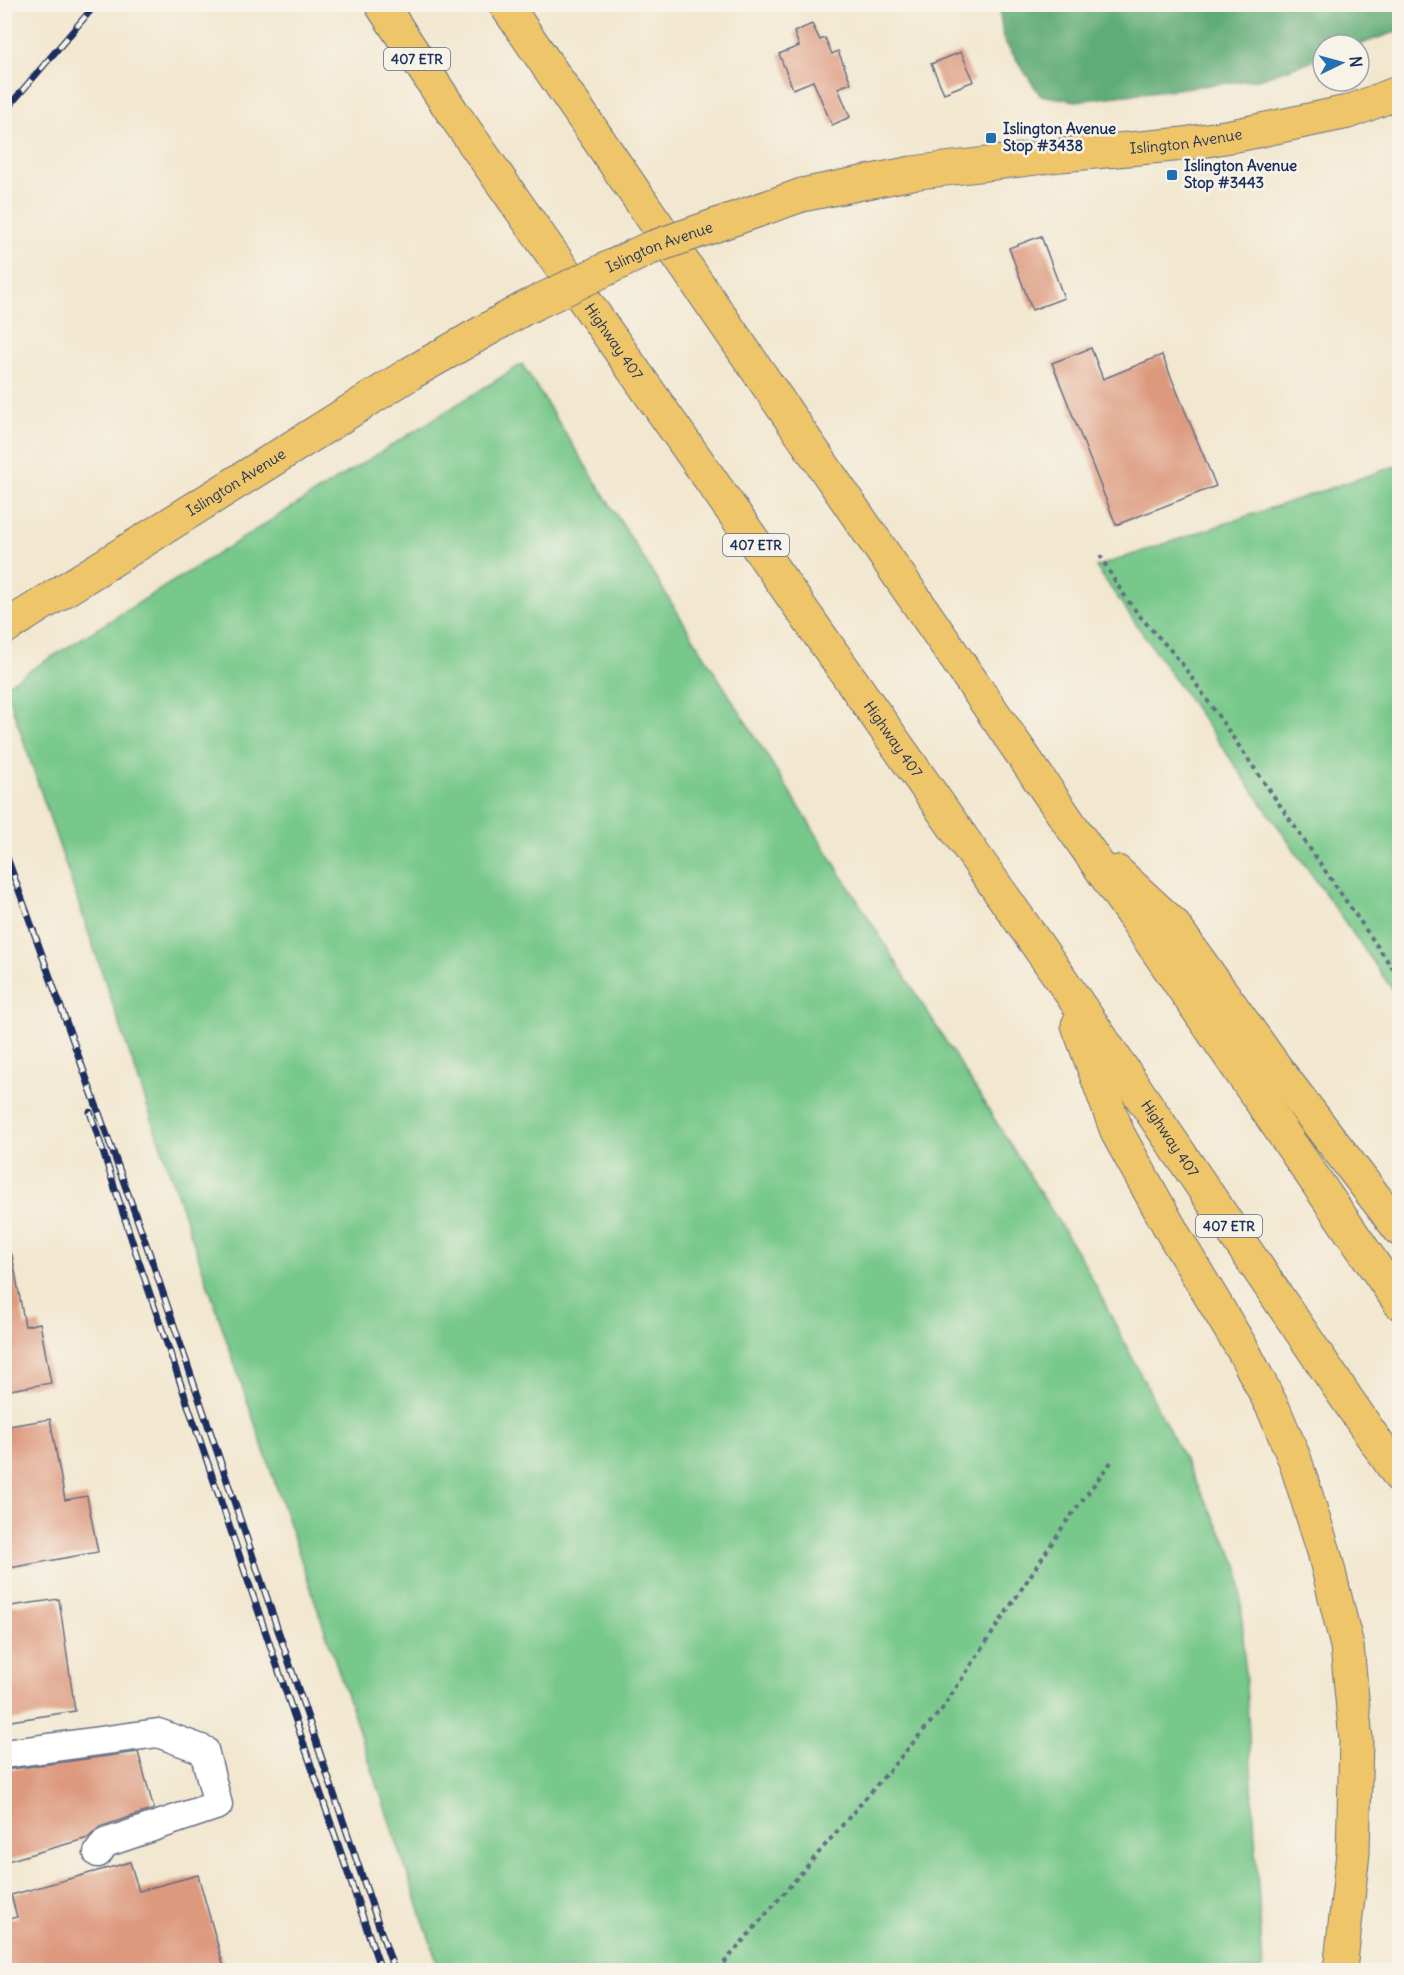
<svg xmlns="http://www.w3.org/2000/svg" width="1404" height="1975" font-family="Delius,sans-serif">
	<rect width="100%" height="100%" fill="#f7f3e8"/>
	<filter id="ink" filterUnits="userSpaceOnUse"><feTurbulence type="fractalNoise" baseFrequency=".0167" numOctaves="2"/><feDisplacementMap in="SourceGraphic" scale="12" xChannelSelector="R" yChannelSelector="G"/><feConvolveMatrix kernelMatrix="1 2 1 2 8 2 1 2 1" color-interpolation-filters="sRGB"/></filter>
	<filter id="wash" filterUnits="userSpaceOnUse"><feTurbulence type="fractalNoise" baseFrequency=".008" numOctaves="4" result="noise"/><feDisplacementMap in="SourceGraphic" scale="24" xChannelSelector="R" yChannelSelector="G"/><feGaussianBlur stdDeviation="1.35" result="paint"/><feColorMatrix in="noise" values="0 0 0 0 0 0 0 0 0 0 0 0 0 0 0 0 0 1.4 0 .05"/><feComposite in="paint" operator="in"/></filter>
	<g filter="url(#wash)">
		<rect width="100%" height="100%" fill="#f2e7cf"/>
		<!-- green -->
		<path fill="#77c88a" stroke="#497c74" stroke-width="1.5" d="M522 364 1083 1261 1239 1567 1263 1970H440L5 686Z
			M1399 465H1400L1399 999 1096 567Z"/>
		<!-- forest -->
		<path fill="#61ac76" stroke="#3e6e6a" stroke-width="1.5" d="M999 5H1399V31L1358 45H1323V57L1259 79 1076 101 1040 95 1003 39Z"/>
		<g id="blocks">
			<!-- building -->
			<path fill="#dd997e" d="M812 24 820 40 825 38 832 54 838 51 851 83 838 88 850 117 832 125 813 81 793 89 779 54 799 46 794 32Z
				M961 52 974 81 944 93 931 64Z
				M1041 236 1064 298 1032 310 1009 248Z
				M1091 348 1103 379 1162 355 1216 486 1116 525 1052 363Z
				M12 1255 25 1326 40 1323 51 1383 4 1391V1256Z
				M50 1419 65 1500 87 1496 98 1552 4 1569V1427Z
				M59 1599 75 1711 4 1722V1607Z
				M138 1752 154 1809 100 1827 88 1838 4 1862V1770Z
				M130 1862 139 1891 198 1875 225 1971H4V1920L17 1917 11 1895Z"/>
		</g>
	</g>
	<g filter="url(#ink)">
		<use href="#blocks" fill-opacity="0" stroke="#666f86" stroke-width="1.5"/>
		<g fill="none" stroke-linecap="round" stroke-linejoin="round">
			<!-- minor casing -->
			<g stroke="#666f86" stroke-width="31">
				<path id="minor" d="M4 1754 158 1733 204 1750 218 1805 105 1843 98 1853"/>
			</g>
			<!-- major casing -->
			<g stroke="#666f86" stroke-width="35">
				<g id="major">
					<path id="s1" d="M802 195 912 173 1061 155 1184 144 1242 134 1348 112 1400 92"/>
					<path id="s2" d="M4 628 411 373"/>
				</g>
			</g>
			<!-- highway casing -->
			<g stroke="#666f86" stroke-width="35">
				<g id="highway">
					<path id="s3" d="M381 4 453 113 1059 976 1400 1477"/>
					<path d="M505 4 1400 1303"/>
					<path d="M1117 872 1172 923 1278 1071 1400 1230"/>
					<path d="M1078 1025 1118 1134 1174 1235 1244 1352 1274 1410 1295 1460 1324 1552 1347 1646 1356 1740 1353 1853 1340 1970"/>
				</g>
			</g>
			<!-- path -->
			<path stroke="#666f86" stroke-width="4" stroke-dasharray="4.5 4.5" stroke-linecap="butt" d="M1100 555C1111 576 1124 596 1139 615 1154 633 1171 649 1185 668L1400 979
				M718 1970 942 1709 1064 1525 1111 1462"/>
			<!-- minor -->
			<use href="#minor" stroke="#fff" stroke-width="28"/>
			<!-- major -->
			<use href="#major" stroke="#eec569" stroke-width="33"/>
			<!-- highway -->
			<use href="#highway" stroke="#eec569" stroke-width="33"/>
			<!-- rail casing -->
			<g stroke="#1b2f5e" stroke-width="7">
				<path id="rail" d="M4 112 96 4
					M4 849 150 1255 394 1970
					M90 1112 138 1259 381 1970"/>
			</g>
			<!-- rail -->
			<use href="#rail" stroke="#f7f3e8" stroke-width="4.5" stroke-dasharray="14" stroke-linecap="butt"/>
			<!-- major-bridge casing -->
			<g stroke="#666f86" stroke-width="35" stroke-linecap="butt">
				<g id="major-bridge">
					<path id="s4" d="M411 373 525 308 648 249 802 195"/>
				</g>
			</g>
			<!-- major-bridge -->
			<use href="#major-bridge" stroke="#eec569" stroke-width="33"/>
		</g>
	</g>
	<!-- markers -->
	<g fill="#1f6fb2" stroke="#f7f3e8" stroke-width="2">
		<rect x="985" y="132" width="12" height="12" rx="3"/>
		<rect x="1166" y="169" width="12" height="12" rx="3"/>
	</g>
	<g text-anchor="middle" stroke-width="5" stroke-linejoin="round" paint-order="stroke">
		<!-- shield labels -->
		<g fill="#f7f3e8" stroke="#5d6a87" stroke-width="1.5">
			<rect x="384" y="48" width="66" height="22" rx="4.5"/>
			<rect x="723" y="534" width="66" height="22" rx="4.5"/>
			<rect x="1196" y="1215" width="66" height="22" rx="4.5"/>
		</g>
		<g font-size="14" font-weight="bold" fill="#1b2f5e">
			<text x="417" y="64">407 ETR</text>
			<text x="756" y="550">407 ETR</text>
			<text x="1229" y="1231">407 ETR</text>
		</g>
		<!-- poi labels -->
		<g font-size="15" font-weight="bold" fill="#1b2f5e" stroke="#f7f3e8" text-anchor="start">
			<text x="1003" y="134">Islington Avenue<tspan x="1003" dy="17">Stop #3438</tspan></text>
			<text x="1184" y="171">Islington Avenue<tspan x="1184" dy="17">Stop #3443</tspan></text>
		</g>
		<!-- street labels -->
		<g font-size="15" fill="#1b2f5e" stroke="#f7f3e8">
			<text dy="5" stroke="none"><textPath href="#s1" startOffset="388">Islington Avenue</textPath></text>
			<text dy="5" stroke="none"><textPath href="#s4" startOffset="279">Islington Avenue</textPath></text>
			<text dy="5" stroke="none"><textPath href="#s3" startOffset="410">Highway 407</textPath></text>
			<text dy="5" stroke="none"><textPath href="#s2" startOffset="274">Islington Avenue</textPath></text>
			<text dy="5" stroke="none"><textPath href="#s3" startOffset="896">Highway 407</textPath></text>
			<text dy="5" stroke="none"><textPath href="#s3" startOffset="1382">Highway 407</textPath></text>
		</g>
	</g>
	<!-- margin -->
	<rect width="1404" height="1975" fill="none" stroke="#f7f3e8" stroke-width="24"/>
	<!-- north arrow -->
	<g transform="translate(1341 63) rotate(85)"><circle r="28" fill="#f7f3e8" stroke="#9fa5b1" stroke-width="1.5"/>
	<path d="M0-4.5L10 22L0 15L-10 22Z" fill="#1f6fb2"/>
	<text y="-9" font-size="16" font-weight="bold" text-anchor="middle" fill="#1b2f5e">N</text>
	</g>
</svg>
